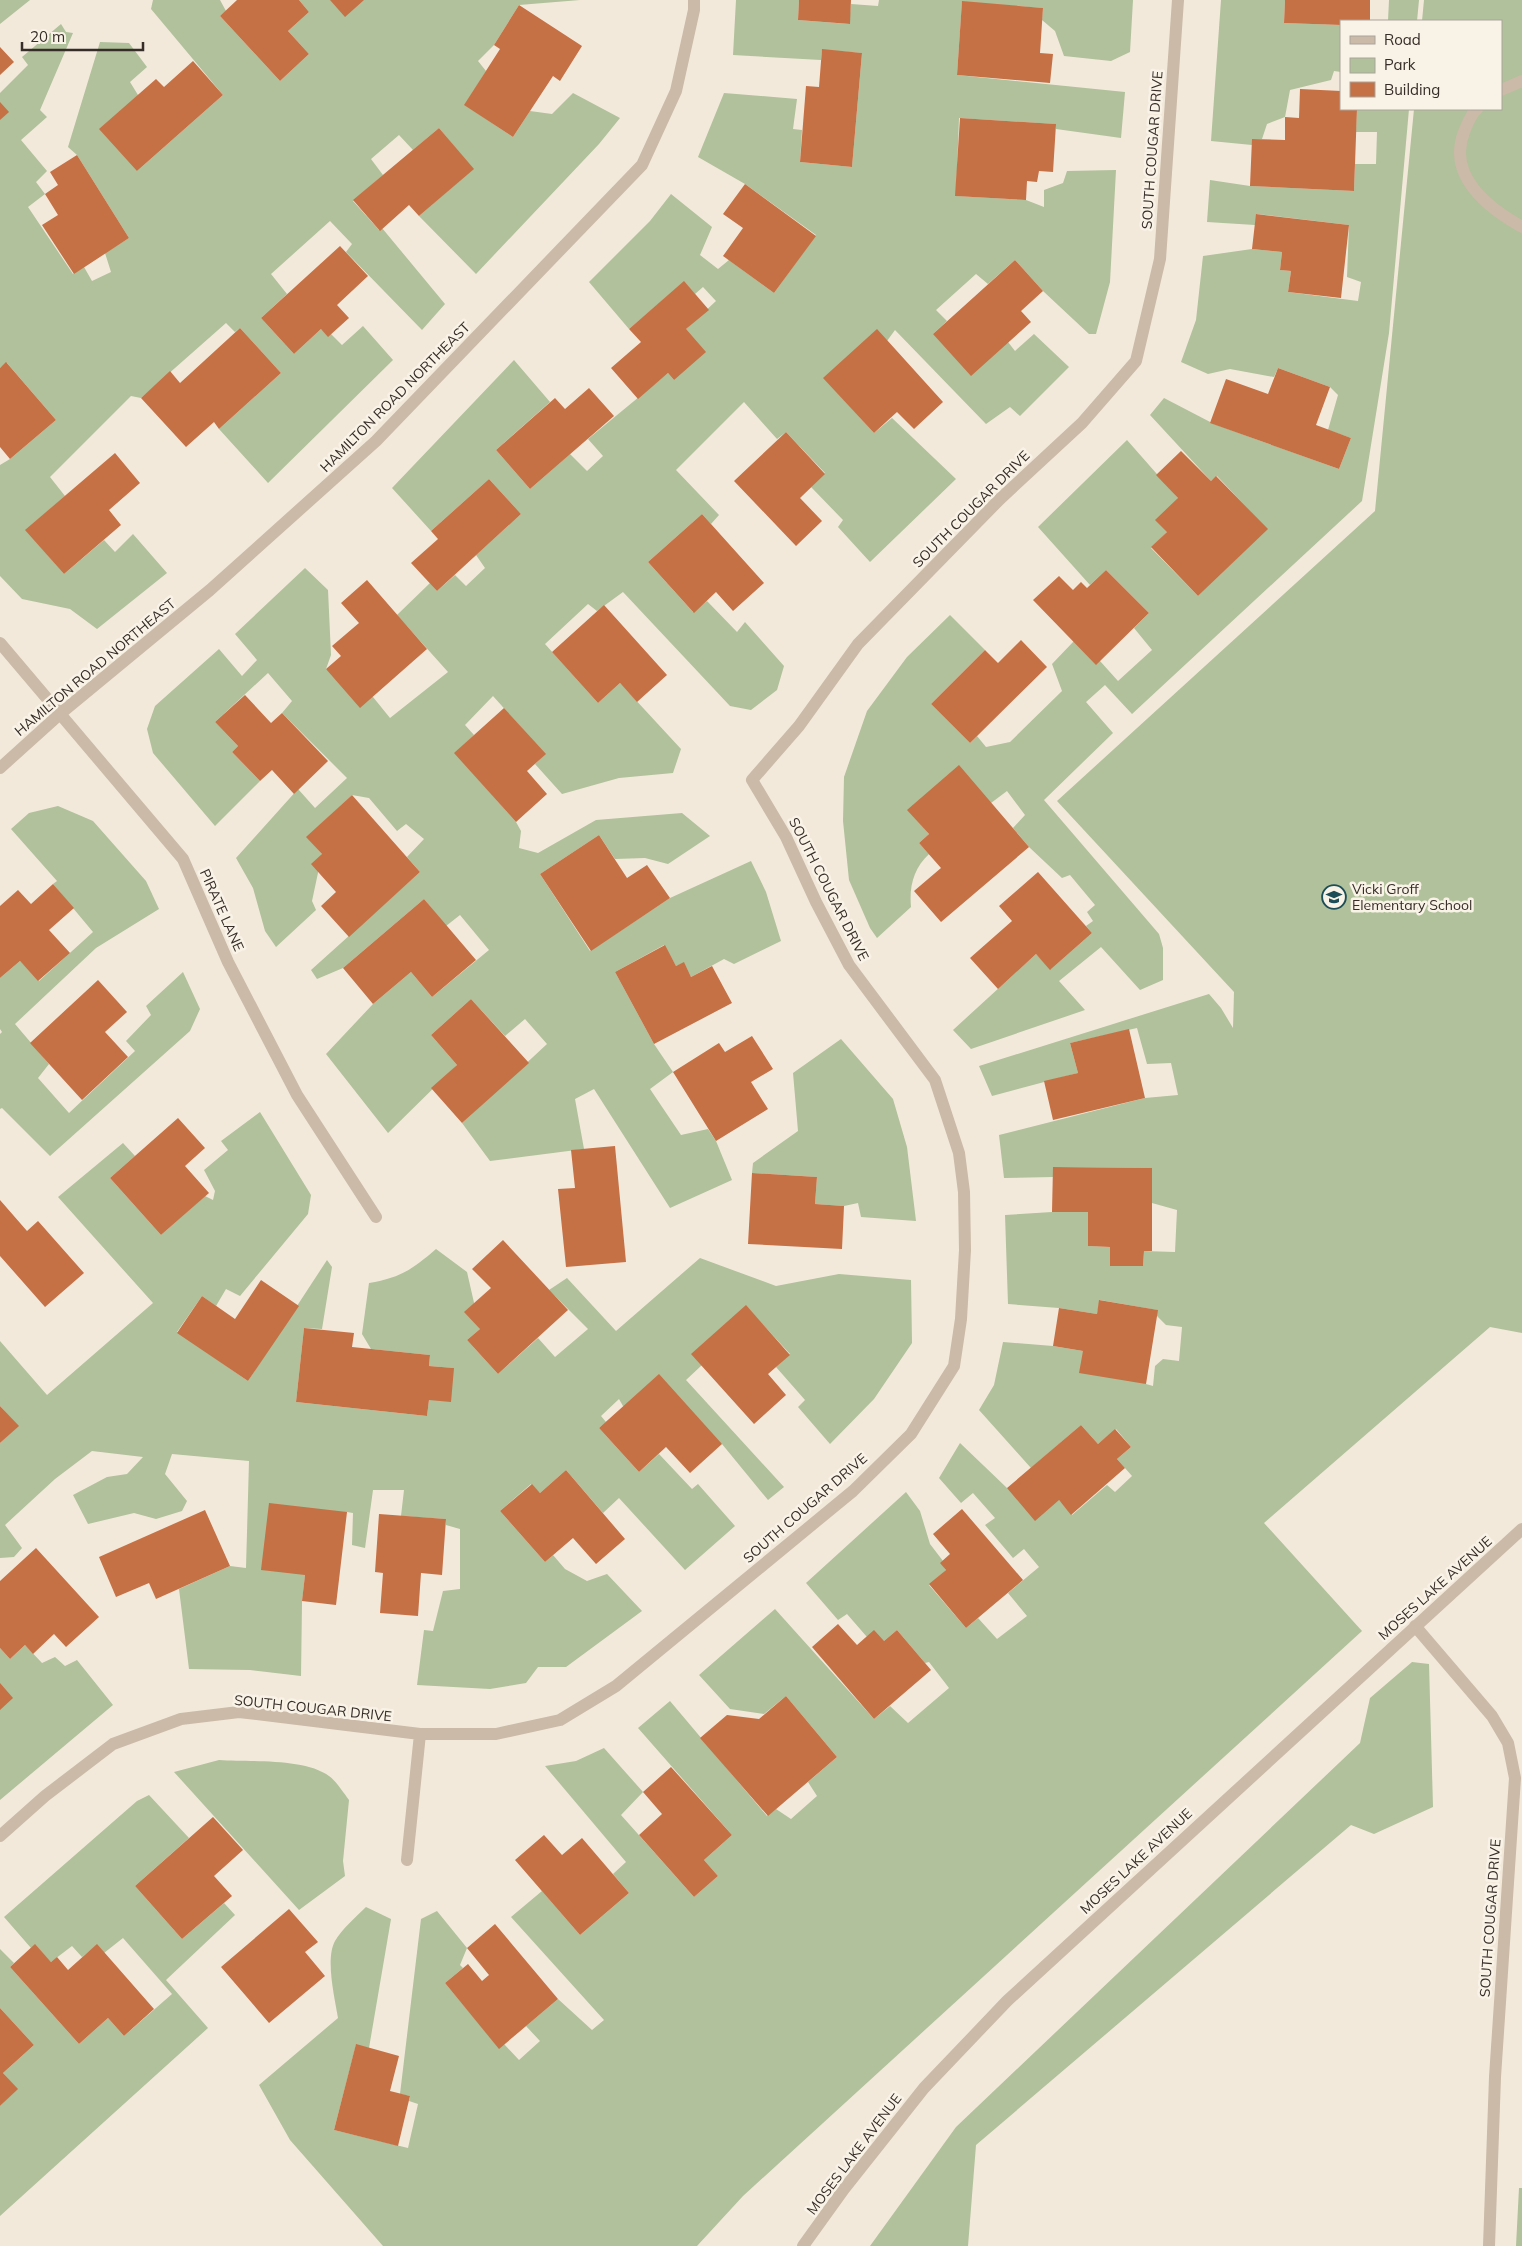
<svg xmlns="http://www.w3.org/2000/svg" width="1522" height="2246" font-family="Mulish,sans-serif">
	<rect width="100%" height="100%" fill="#f2e9db"/>
	<!-- green -->
	<path fill="#b0c19b" d="M0 0H30L0 24Z
		M153 0H220L226 11 220 16 280 81 309 54 288 31 309 12 299 0H580L519 5 494 45 478 61 486 71 465 105 513 137 530 111 552 114 573 93 620 118 599 144 476 274 419 216 473 169 439 128 413 150 399 135 371 159 383 175 353 201 379 230 382 228 445 304 422 330 346 252 352 244 330 221 271 274 287 294 261 318 294 354 321 329 331 334 342 345 363 326 393 360 268 483 219 429 281 373 240 328 235 332 226 323 141 398 131 396 50 477 65 496 26 530 64 574 104 540 115 552 133 534 167 573 97 629 70 609 22 599 0 576V465L10 459 56 420 7 363 0 368V93L28 65 22 57 61 24 66 32 73 33 40 110 47 117 21 140 47 171 36 182 45 194 28 207 73 274 84 267 92 281 111 272 105 253 129 238 77 155 68 147 100 42 129 43 147 67 130 82 138 95 137 171 223 95 151 9Z
		M736 0H799L798 20 849 24 851 4 878 6 879 0H1133L1130 52 1111 61 1064 56 1055 31 1042 20 1043 8 962 2 957 75 1125 92 1121 138 1056 129 1055 124 959 118 956 196 1026 200 1044 207V190L1063 183 1067 171 1116 170 1110 282 1096 334H1089L1043 291 1015 260 988 284 976 274 936 310 947 321 933 334 1008 342 1015 351 1034 334 1069 367 1020 416 1010 407 986 424 895 330 887 341 824 378 874 433 892 418 956 479 870 562 838 527 843 520 811 487 825 473 786 432 777 439 744 402 676 470 719 515 711 524 702 514 648 562 693 612 707 601 737 632 745 622 784 666 777 690 751 710 730 706 623 592 597 611 588 604 545 644 598 703 620 683 681 749 673 773 619 778 562 794 535 764 545 754 493 696 465 725 474 735 455 753 516 822 521 831 519 848 538 853 596 820 682 813 710 836 668 864 645 858 615 859 599 835 540 874 590 951 670 898 751 861 766 892 781 941 734 964 724 959 691 977 684 963 676 966 664 945 615 972 654 1044 673 1072 650 1089 681 1135 708 1129 716 1141 732 1180 670 1208 594 1089 575 1099 584 1149 490 1161 462 1123 547 1044 525 1019 505 1036 471 999 431 1035 457 1065 388 1133 326 1054 373 1004 411 972 432 997 489 950 460 915 446 926 424 899 343 968 317 979 311 970 420 872 407 857 424 839 406 824 397 831 369 798 352 795 307 837 322 854 312 901 316 910 276 947 265 931 253 888 236 858 298 789 315 808 347 778 282 713 292 701 268 673 215 722 238 746 232 752 260 781 215 826 153 753 147 729 155 706 219 649 242 676 257 660 235 634 305 568 328 590 331 655 326 669 373 697 390 718 448 672 397 615 430 583 437 591 455 575 466 586 485 568 476 555 521 514 489 479 431 531 392 488 514 360 550 402 496 450 530 489 570 454 587 471 603 456 588 439 668 373 674 380 686 329 716 301 703 287 695 294 684 282 629 329 589 282 650 221 671 194 712 227 700 255 718 269 729 260 774 293 816 235 745 184 698 157 724 93 797 99 793 129 802 130 800 162 852 167 862 53 822 50 821 60 733 55Z
		M1221 0H1285L1284 23 1341 25V72L1334 71 1331 80 1290 90 1285 117 1267 124 1262 139H1252V145L1211 141Z
		M1389 0H1419L1417 21H1388Z
		M1424 0H1522V1333L1490 1327 1264 1523 1362 1631 743 2196 697 2246H383L290 2140 259 2085 338 2018C335 1999 325 1959 335 1941 342 1929 356 1917 366 1907L391 1919 369 2048 356 2045 334 2130 408 2148 418 2104 409 2101 410 2096 400 2094 421 1919 437 1911 467 1948 460 1965 463 1968 445 1983 499 2048 504 2044 519 2060 540 2041 526 2026 558 1999 592 2030 604 2020 511 1917 542 1891 580 1935 629 1893 613 1874 626 1862 545 1766 576 1761 604 1748 643 1792 621 1815 694 1897 718 1876 704 1860 732 1835 638 1728 670 1701 767 1816 776 1809 791 1819 817 1796 808 1782 837 1757 786 1696 764 1714 730 1709 699 1675 775 1609 874 1719 890 1706 908 1723 949 1688 929 1662 925 1663 897 1630 884 1641 867 1637 847 1614 838 1620 806 1583 906 1492 920 1511 930 1544 943 1561 941 1563 946 1570 929 1585 966 1628 978 1618 997 1639 1027 1616 1008 1593 1039 1567 1024 1549 1013 1558 985 1525 995 1518 973 1493 961 1503 939 1478 960 1443 1007 1488 1059 1500 1072 1515 1107 1485 1115 1492 1132 1476 1117 1459 1131 1447 1116 1429 1098 1444 1081 1425 1031 1468 979 1410 994 1385 1003 1342 1053 1346 1083 1351 1146 1384 1153 1386 1155 1366 1163 1359 1179 1361 1182 1327 1166 1325 1157 1316V1310L1100 1300 1097 1314 1059 1308 1008 1304 1005 1215 1052 1212H1088V1246L1110 1247V1266H1143L1144 1251 1175 1252 1177 1210 1152 1203V1168L1053 1167V1177L1004 1178 999 1135 1145 1098 1178 1095 1171 1063 1147 1064 1137 1028 1070 1043 1078 1073 992 1096 979 1066 1209 994 1221 1008 1233 1028 1234 992 1057 801 1375 511 1414 109H1501V21H1422Z
		M1357 109H1409L1389 333 1362 501 1132 714 1105 685 1086 702 1113 733 1044 800 1159 934 1163 948V980L1140 990 1101 947 1059 981 1085 1010 971 1049 953 1030 1036 954 1051 969 1092 933 1086 926 1093 921 1087 912 1095 905 1070 875 1062 878 1029 847 1013 828 1025 815 1007 791 991 803 908 810 929 834 919 843 929 854C914 868 909 886 911 907L877 938 870 928 849 880 843 821 844 777 867 711 907 657 950 615 985 650 931 704 970 743 977 736 986 747 1010 742 1062 691 1052 664 1074 641 1100 661 1118 681 1152 650 1134 628 1149 613 1106 570 1090 585 1038 527 1127 440 1178 498 1167 532 1151 548 1198 596 1267 529 1217 476 1211 481 1150 415 1164 398 1214 424 1339 469 1351 438 1328 430 1338 395 1330 387 1278 368 1274 377 1230 369 1208 374 1181 362 1196 320 1203 256 1252 249 1282 252 1280 270 1291 271 1288 292 1358 301 1361 282 1347 277 1349 225 1257 214 1255 225 1207 222 1210 180 1250 186 1354 191 1355 164H1376L1377 132H1356Z
		M58 806 93 821 146 881 159 909 96 948 15 1024 49 1064 38 1078 69 1113 135 1051 126 1041 151 1015 146 1006 183 972 200 1009 190 1031 50 1156 2 1108 0 1109V1034L2 1032 0 1029V978L20 961 39 981 93 932 53 884 57 881 11 829 29 813Z
		M841 1039 893 1099 907 1147 916 1221 861 1217 858 1203 844 1206 815 1204 817 1177 752 1173 753 1163 798 1131 793 1073Z
		M260 1112 311 1195 308 1214 240 1296 226 1289 216 1306 202 1296 177 1332 248 1381 327 1260 332 1267 322 1329 304 1328 296 1402 427 1416 429 1400 454 1368 429 1366 430 1355 371 1349 362 1334 369 1283C400 1278 413 1269 436 1249L467 1272 480 1329 467 1340 498 1374 538 1338 555 1357 588 1329 549 1290 567 1278 616 1331 700 1258 776 1286 839 1274 911 1280 912 1343 874 1399 830 1444 798 1407 805 1400 776 1367 790 1354 746 1306 692 1354 702 1365 686 1380 784 1487 768 1500 722 1444 623 1406 619 1399 601 1416 606 1422 599 1428 639 1472 659 1454 692 1489 698 1484 735 1526 685 1570 619 1498 603 1513 566 1470 540 1493 531 1484 500 1511 545 1562 553 1555 565 1569 587 1581 607 1574 642 1611 566 1667H538L526 1683 490 1689 417 1685 424 1630 433 1631 443 1591 460 1589V1529L446 1525V1519L401 1516 404 1490H373L365 1548 352 1545 353 1513 347 1512 305 1575 302 1602 301 1676 250 1670 189 1669 179 1589 230 1566 246 1568 249 1461 172 1454 165 1474 187 1501 182 1511 156 1519 134 1513 88 1524 73 1495 107 1477 127 1474 143 1457 92 1451 55 1479 5 1525 22 1548 14 1557 0 1558V1443L18 1426 0 1406V1341L47 1395 153 1303 58 1197 123 1143 135 1156 110 1178 161 1235 205 1196 213 1200 215 1191 204 1170 228 1150 221 1141Z
		M25 1645 42 1663 55 1657 65 1666 77 1660 113 1705 0 1800V1648L10 1659Z
		M1412 1662 1429 1664 1433 1807 1374 1834 1351 1825 976 2145 968 2246H870L956 2127 1360 1743 1370 1698Z
		M219 1760C249 1762 305 1758 329 1776 336 1781 343 1792 349 1800L343 1861 345 1876 299 1910 174 1772Z
		M149 1795 189 1838 135 1886 182 1939 224 1903 235 1915 166 1980 208 2028 0 2216V2106L17 2089 3 2073 34 2045 0 2008V1949L14 1963 10 1967 79 2044 108 2018 124 2036 172 1994 123 1938 104 1953 97 1945 82 1957 72 1946 51 1962 35 1945 31 1948 4 1917 137 1801Z
		M1519 2188H1522V2246H1516Z"/>
	<!-- building -->
	<path fill="#c57045" d="M237 0H299L309 12 288 31 309 54 280 81 220 16Z
		M330 0H364L345 17Z
		M799 0H851L850 24 798 20Z
		M1285 0H1370V21H1341V25L1284 23Z
		M962 1 1043 8 1040 53 1053 54 1050 83 957 75Z
		M519 5 582 46 560 81 553 76 513 137 464 105 500 49 494 45Z
		M0 47 14 62 0 75Z
		M822 49 862 53 852 167 800 162 806 86 819 87Z
		M193 61 223 95 137 171 99 129 156 79 164 87Z
		M1300 89 1341 91V109H1357L1354 191 1250 186 1252 139 1285 140V117L1299 118Z
		M0 102 9 112 0 120Z
		M960 118 1056 124 1053 172 1039 171 1037 182 1027 181 1026 200 955 196Z
		M439 128 474 169 419 216 409 205 380 231 353 200Z
		M77 155 129 238 74 274 42 225 58 215 45 194 58 185 50 172Z
		M745 184 816 236 774 293 723 256 743 228 723 214Z
		M1256 214 1349 225 1341 298 1288 292 1291 271 1280 270 1282 252 1252 249Z
		M340 246 368 276 337 305 349 318 328 337 321 329 294 354 261 318Z
		M1015 260 1043 291 1021 311 1031 322 971 376 933 334Z
		M684 281 709 310 686 329 706 352 674 380 668 373 638 399 611 368 641 342 629 329Z
		M240 328 281 373 219 429 214 422 186 447 141 398 170 371 180 383Z
		M877 329 943 402 914 429 897 412 874 433 823 378Z
		M6 362 56 420 10 459 0 447V368Z
		M1278 368 1330 387 1316 425 1351 438 1339 469 1210 423 1226 379 1268 394Z
		M589 388 614 416 530 489 496 450 555 398 565 409Z
		M786 432 825 474 800 498 822 521 796 546 734 481Z
		M1181 451 1211 481 1216 476 1268 529 1198 596 1151 547 1167 532 1155 520 1178 498 1156 475Z
		M115 453 140 483 109 510 121 525 64 574 25 530Z
		M489 479 521 514 437 591 411 563 438 539 431 531Z
		M702 514 764 583 733 611 716 592 694 613 648 562Z
		M1106 570 1149 613 1096 665 1033 600 1059 576 1073 590 1081 582 1087 588Z
		M367 580 427 649 360 708 326 669 341 656 332 646 359 623 341 603Z
		M604 605 667 675 637 702 620 683 598 703 552 652Z
		M1021 640 1047 667 970 743 931 704 985 650 998 663Z
		M245 695 271 723 282 713 328 761 294 794 272 770 260 781 232 752 238 746 215 722Z
		M504 708 546 754 527 771 547 794 516 822 454 753Z
		M959 765 1029 847 941 922 914 891 941 868 919 843 929 834 907 810Z
		M352 795 420 872 349 937 321 906 336 892 311 864 322 854 306 837Z
		M599 835 627 878 647 865 670 898 591 951 540 874Z
		M1038 872 1092 933 1050 970 1036 954 998 989 970 958 1012 921 999 906Z
		M53 884 74 908 49 930 70 953 38 981 20 961 0 978V906L18 890 31 904Z
		M424 899 476 960 432 997 411 972 373 1004 343 968Z
		M665 945 676 966 684 962 691 977 712 966 732 1003 654 1044 615 972Z
		M98 980 127 1012 105 1032 128 1057 82 1100 30 1043Z
		M471 999 529 1063 462 1123 431 1088 457 1065 431 1035Z
		M1129 1029 1145 1098 1053 1120 1044 1081 1078 1073 1070 1043Z
		M752 1036 773 1069 751 1082 768 1109 716 1141 673 1072 719 1043 725 1052Z
		M178 1118 205 1148 185 1166 209 1193 161 1235 110 1178Z
		M615 1146 626 1262 566 1267 558 1189 575 1188 571 1150Z
		M1053 1167 1152 1168V1251H1144L1143 1266H1110V1247L1088 1246V1212H1052Z
		M752 1173 817 1177 815 1204 844 1206 842 1249 748 1244Z
		M0 1200 27 1231 38 1221 84 1273 45 1307 0 1256Z
		M503 1240 568 1310 498 1374 467 1340 480 1329 464 1312 491 1288 472 1269Z
		M261 1280 299 1306 248 1381 177 1333 202 1296 235 1319Z
		M1099 1300 1158 1310 1146 1384 1079 1373 1083 1351 1053 1346 1059 1308 1097 1314Z
		M746 1305 790 1355 768 1374 786 1395 754 1424 691 1354Z
		M304 1328 354 1333 352 1347 430 1355 429 1366 454 1368 451 1402 429 1400 427 1416 296 1402Z
		M659 1374 722 1444 690 1473 666 1447 639 1472 599 1428Z
		M0 1406 19 1426 0 1443Z
		M1081 1425 1098 1444 1115 1429 1131 1447 1117 1459 1125 1468 1071 1515 1059 1500 1035 1521 1007 1488Z
		M566 1470 625 1539 596 1564 573 1538 545 1562 500 1511 532 1484 540 1493Z
		M269 1503 347 1512 336 1605 302 1601 305 1575 261 1570Z
		M962 1509 1023 1580 966 1628 929 1584 946 1570 940 1563 950 1554 933 1534Z
		M205 1510 230 1566 156 1599 149 1583 116 1597 99 1557Z
		M379 1514 446 1519 442 1575 421 1573 418 1616 380 1613 383 1573 375 1572Z
		M36 1548 99 1617 66 1647 54 1634 33 1654 25 1645 10 1659 0 1648V1581Z
		M838 1624 857 1645 874 1630 884 1641 897 1630 931 1670 874 1719 812 1647Z
		M0 1683 13 1698 0 1710Z
		M786 1696 837 1757 768 1816 700 1738 727 1715 759 1719Z
		M671 1767 732 1835 704 1860 718 1876 694 1897 639 1835 662 1814 643 1792Z
		M213 1817 243 1850 214 1876 232 1896 182 1939 135 1886Z
		M544 1835 562 1855 582 1838 629 1893 580 1935 515 1860Z
		M289 1909 318 1942 305 1952 325 1976 269 2023 221 1967Z
		M495 1924 558 1999 499 2049 445 1983 468 1964 482 1981 489 1975 467 1948Z
		M35 1944 51 1962 57 1957 68 1970 97 1944 154 2009 124 2036 108 2018 79 2044 10 1967Z
		M0 2008 34 2045 3 2073 18 2089 0 2106Z
		M356 2044 399 2056 390 2091 410 2096 398 2146 334 2130Z"/>
	<g fill="none" stroke-linecap="round" stroke-linejoin="round">
		<!-- minor -->
		<path stroke="#cabaa7" stroke-width="12" d="M1501 90 1522 81
			M1477 109C1470 115 1468 123 1464 132 1447 176 1488 208 1522 227
			M0 643 183 859 228 962 297 1095 376 1217
			M0 768 61 713 210 590 376 441 642 165 676 91 694 10V0
			M1415 1626 1492 1716 1508 1743 1515 1778 1495 2077 1489 2246
			M0 1836 45 1796 113 1744 181 1719 239 1712 420 1734H496L560 1720 616 1686 853 1491 911 1434 954 1366 961 1319 965 1250 964 1192 959 1153 935 1080 849 965 816 902 786 837 752 780 799 726 858 644 1000 499 1082 423 1136 361 1160 259 1178 0
			M407 1860 420 1734
			M803 2246 844 2189 924 2088 1007 2001 1522 1529"/>
	</g>
	<!-- icons -->
	<defs>
		<g id="school-ring" transform="scale(1.25)"><circle r="9.5" fill="#f9f3e7" stroke="#1d4e57" stroke-width="1.5"/><path d="M0-5L7-2L0 1L-7-2ZM-4 1L0 2.5L4 1V4Q0 6-4 4Z" fill="#1d4e57"/></g>
	</defs>
	<g fill-rule="evenodd">
		<use href="#school-ring" x="1334" y="897"/>
	</g>
	<g text-anchor="middle" stroke-width="5" stroke-linejoin="round" paint-order="stroke">
		<!-- street labels -->
		<g font-size="14" fill="#362d28" stroke="#f9f3e7">
			<text transform="translate(1152 150) rotate(-86)" y="5">SOUTH COUGAR DRIVE</text>
			<text transform="translate(395 397) rotate(-45)" y="5">HAMILTON ROAD NORTHEAST</text>
			<text transform="translate(971 509) rotate(-45)" y="5">SOUTH COUGAR DRIVE</text>
			<text transform="translate(95 667) rotate(-40)" y="5">HAMILTON ROAD NORTHEAST</text>
			<text transform="translate(829 889) rotate(63)" y="5">SOUTH COUGAR DRIVE</text>
			<text transform="translate(222 910) rotate(66)" y="5">PIRATE LANE</text>
			<text transform="translate(805 1508) rotate(-41)" y="5">SOUTH COUGAR DRIVE</text>
			<text transform="translate(1435 1588) rotate(-42)" y="5">MOSES LAKE AVENUE</text>
			<text transform="translate(313 1708) rotate(6)" y="5">SOUTH COUGAR DRIVE</text>
			<text transform="translate(1136 1861) rotate(-43)" y="5">MOSES LAKE AVENUE</text>
			<text transform="translate(1490 1918) rotate(-86)" y="5">SOUTH COUGAR DRIVE</text>
			<text transform="translate(854 2154) rotate(-53)" y="5">MOSES LAKE AVENUE</text>
		</g>
		<!-- poi labels -->
		<g font-size="14" fill="#362d28" stroke="#f9f3e7" text-anchor="start">
			<text x="1352" y="894">Vicki Groff<tspan x="1352" dy="16">Elementary School</tspan></text>
		</g>
	</g>
	<!-- legend -->
	<rect x="1340" y="20" width="162" height="90" fill="#f9f3e7" stroke="#aba49b"/>
	<rect x="1350" y="36" width="25" height="8" fill="#cabaa7" stroke="#aba49b"/>
	<text x="1384" y="45" font-size="15" fill="#362d28">Road</text>
	<rect x="1350" y="58" width="25" height="15" fill="#b0c19b" stroke="#aba49b"/>
	<text x="1384" y="70" font-size="15" fill="#362d28">Park</text>
	<rect x="1350" y="82" width="25" height="15" fill="#c57045" stroke="#aba49b"/>
	<text x="1384" y="95" font-size="15" fill="#362d28">Building</text>
	<!-- scale -->
	<path d="M22 42v8h121v-8" fill="none" stroke="#362d28" stroke-width="2.5"/>
	<text x="30" y="42" font-size="15" fill="#362d28" stroke="#f9f3e7" stroke-width="4" paint-order="stroke">20 m</text>
</svg>
